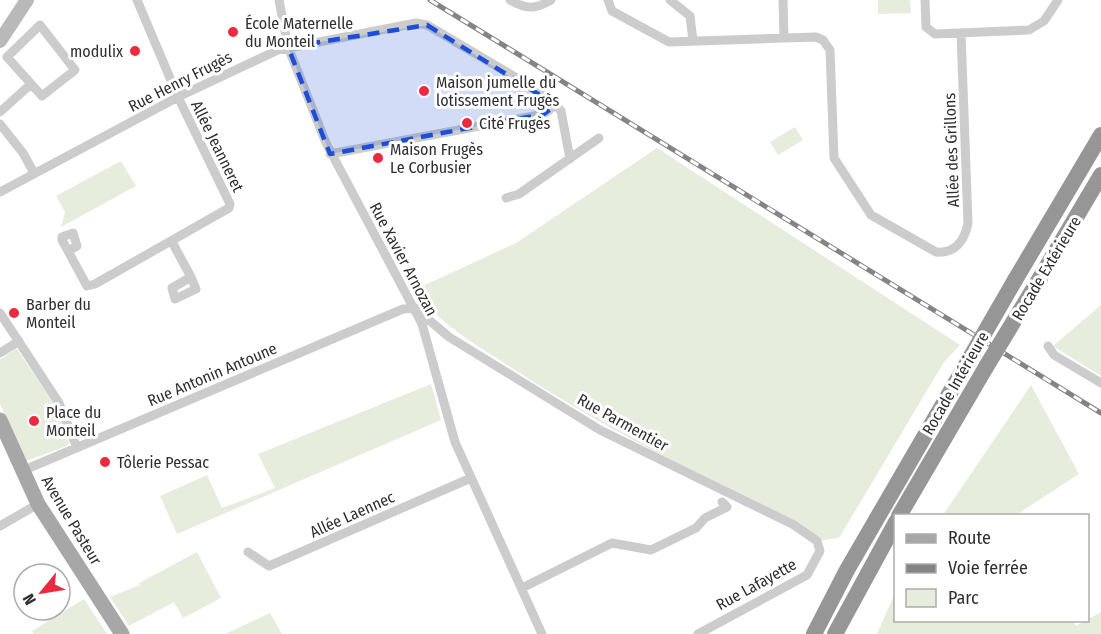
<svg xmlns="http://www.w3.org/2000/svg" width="1101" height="634" font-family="'Fira Sans Condensed',sans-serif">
	<rect width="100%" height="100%" fill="#fff"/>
	<!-- green -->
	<path fill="#e6eddc" d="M878 0H910L911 13 878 14Z
		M795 127 803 140 778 155 770 142Z
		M657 148 960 345 944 362 839 538 817 541 801 524C700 477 602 427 509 366 475 344 439 324 414 290L516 243Z
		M121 161 136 186 61 227 65 212 56 196Z
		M1101 305V376L1053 346Z
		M16 348 55 404 69 442 67 446 26 461 0 404V360Z
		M431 384 441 420 177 534 160 496 207 475 222 508 275 488 258 454Z
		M1031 385 1079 474 1016 515H943Z
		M197 552 221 598 183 618 174 602 129 626 110 597 140 585 139 583Z
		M895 593 896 620H1072L1076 626 1101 612V634H877Z
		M84 599 107 634H34L32 631Z
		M270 613 282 634H225Z"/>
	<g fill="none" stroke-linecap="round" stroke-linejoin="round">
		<!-- minor -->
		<path stroke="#ccc" stroke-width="9" d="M279 0 288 47 326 143 422 324 455 442 542 634
			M510 0C525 9 535 10 551 0
			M608 0 612 11 669 42 816 37 823 40 830 50 834 158 871 215 936 252C955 254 965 240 968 223L961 33
			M670 0 690 16 693 41
			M783 0 784 38
			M925 0 926 27 935 34 1029 30 1044 21 1058 0
			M40 25 75 70 42 96 7 57Z
			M0 112 31 84
			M0 124 23 153 34 173
			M330 154 544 114 556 105
			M0 192 178 97 278 50 416 23 427 25 549 97 561 111 570 159
			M506 198 519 194 599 138
			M172 242 191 277 172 288 175 299 196 289 191 277
			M68 251 77 246 73 233 62 237V240L87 286 95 284 229 208 230 204 178 97 137 0
			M0 313 59 403 77 448
			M1048 346 1054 355 1101 383
			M0 353 19 341
			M22 471 403 309 415 308 449 337 600 430 794 525 817 541 820 551 807 575 698 634
			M0 526 38 504
			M248 552 269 566 471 478
			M522 588 612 543 651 550 696 528 705 518 727 507 722 502"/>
		<!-- secondary -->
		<path stroke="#b9b9b9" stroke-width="14" d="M0 41 27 0"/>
		<!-- primary -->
		<path stroke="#a7a7a7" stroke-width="15" d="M0 420 38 504 122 634"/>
		<!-- motorway -->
		<path stroke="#969696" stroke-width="16" d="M1015 280 1101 135
			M1034 288 1101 175
			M899 516 986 367
			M814 634 847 570 970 358
			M835 634 896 522"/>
		<!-- rail casing -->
		<g stroke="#848484" stroke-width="5">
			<path id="rail" d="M430 0 1101 413"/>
		</g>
		<!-- rail -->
		<use href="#rail" stroke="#fff" stroke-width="3" stroke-dasharray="9" stroke-linecap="butt"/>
		<!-- motorway-bridge -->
		<path stroke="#969696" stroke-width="16" d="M970 358 1015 280
			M986 367 1034 288"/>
	</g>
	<!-- marked area -->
	<path fill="#1d4ed8" fill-opacity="0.2" stroke="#1d4ed8" stroke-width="4.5" stroke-dasharray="12 8" stroke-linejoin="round" d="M427 25 556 105 544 114 330 154 288 47Z"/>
	<!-- markers -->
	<g fill="#ed293f" stroke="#fff" stroke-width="2">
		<circle cx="233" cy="32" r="6"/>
		<circle cx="135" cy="51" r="6"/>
		<circle cx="424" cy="91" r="6"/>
		<circle cx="467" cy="123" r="6"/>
		<circle cx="378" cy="158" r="6"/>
		<circle cx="14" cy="313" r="6"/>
		<circle cx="34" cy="421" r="6"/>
		<circle cx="105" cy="462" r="6"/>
	</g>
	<g text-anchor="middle" stroke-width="6" stroke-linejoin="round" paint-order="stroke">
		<!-- poi labels -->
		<g font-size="16" fill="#2f2f2f" stroke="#fff" text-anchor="start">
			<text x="245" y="29">École Maternelle<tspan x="245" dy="18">du Monteil</tspan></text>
			<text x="123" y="57" text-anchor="end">modulix</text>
			<text x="436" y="88">Maison jumelle du<tspan x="436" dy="18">lotissement Frugès</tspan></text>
			<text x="479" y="129">Cité Frugès</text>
			<text x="390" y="155">Maison Frugès<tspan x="390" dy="18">Le Corbusier</tspan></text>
			<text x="26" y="310">Barber du<tspan x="26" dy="18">Monteil</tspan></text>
			<text x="46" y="418">Place du<tspan x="46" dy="18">Monteil</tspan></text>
			<text x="117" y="468">Tôlerie Pessac</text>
		</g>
		<!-- street labels -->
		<g font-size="16" fill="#2f2f2f" stroke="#fff">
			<text transform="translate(180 81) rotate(-27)" y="6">Rue Henry Frugès</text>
			<text transform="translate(218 146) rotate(64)" y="6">Allée Jeanneret</text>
			<text transform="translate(951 150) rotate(-92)" y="6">Allée des Grillons</text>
			<text transform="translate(404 259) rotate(62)" y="6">Rue Xavier Arnozan</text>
			<text transform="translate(1046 268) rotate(-59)" y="6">Rocade Extérieure</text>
			<text transform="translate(212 374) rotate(-23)" y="6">Rue Antonin Antoune</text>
			<text transform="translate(955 383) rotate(-60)" y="6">Rocade Intérieure</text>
			<text transform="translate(623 422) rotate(29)" y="6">Rue Parmentier</text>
			<text transform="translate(352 514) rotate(-24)" y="6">Allée Laennec</text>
			<text transform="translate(72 520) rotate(59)" y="6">Avenue Pasteur</text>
			<text transform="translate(756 584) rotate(-29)" y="6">Rue Lafayette</text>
		</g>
	</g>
	<!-- legend -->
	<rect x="894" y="514" width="195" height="108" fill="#ffffff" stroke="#acacac" stroke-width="1.5"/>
	<rect x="906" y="534" width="30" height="9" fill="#a7a7a7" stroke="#acacac" stroke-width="1.5"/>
	<text x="948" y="544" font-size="18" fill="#2f2f2f">Route</text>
	<rect x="906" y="564" width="30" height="9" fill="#848484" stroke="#acacac" stroke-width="1.5"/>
	<text x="948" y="574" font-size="18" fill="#2f2f2f">Voie ferrée</text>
	<rect x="906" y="589" width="30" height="18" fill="#e6eddc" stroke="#acacac" stroke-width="1.5"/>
	<text x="948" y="604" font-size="18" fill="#2f2f2f">Parc</text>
	<!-- north arrow -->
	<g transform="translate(42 592) rotate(240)"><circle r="28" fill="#ffffff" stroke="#acacac" stroke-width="1.5"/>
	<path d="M0-4.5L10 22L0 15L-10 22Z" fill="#ed293f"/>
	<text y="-9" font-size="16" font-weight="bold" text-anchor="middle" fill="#2f2f2f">N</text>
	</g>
</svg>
